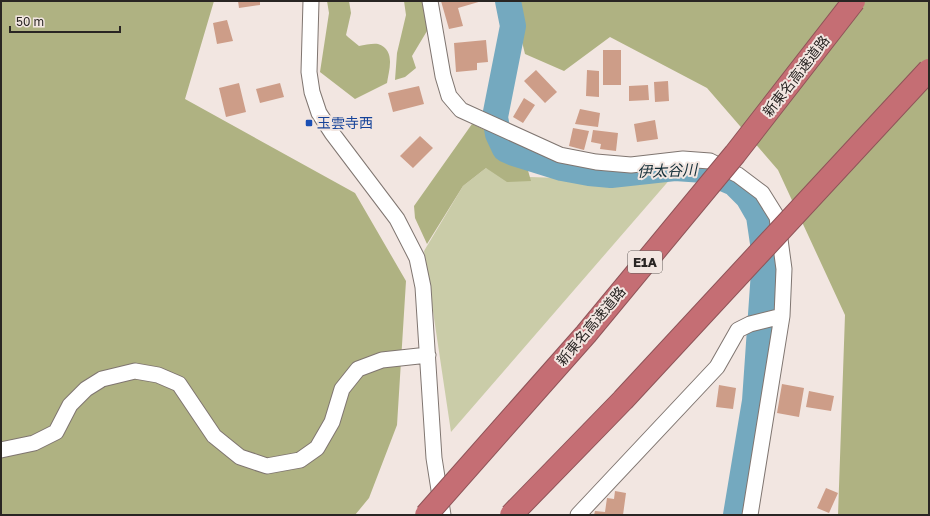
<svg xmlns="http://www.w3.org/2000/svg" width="930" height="516" font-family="'Golos Text','Noto Sans JP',sans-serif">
	<rect width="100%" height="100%" fill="#f2e6e1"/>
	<!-- green -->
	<path fill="#cacca8" d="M486 168 530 177 617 180 672 177 451 432 424 251 463 186Z"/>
	<!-- forest -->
	<path fill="#afb282" d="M1 1H214L185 99 355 193 406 281 397 425 369 498 355 515H1Z
		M327 1H349L351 13 346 35 348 37 359 46C365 45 373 43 378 44 396 50 389 70 387 83L355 99 320 72 329 13Z
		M404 1H426L430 26 412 56 416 68 405 77 395 80 397 53 406 15Z
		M512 1H929V515H838L845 315 778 170 707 88 610 37 564 71 525 54Z
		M472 124 521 146 531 181 507 182 486 168 463 186 427 244 415 218 414 206Z"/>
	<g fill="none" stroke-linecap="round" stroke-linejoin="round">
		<!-- river -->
		<path stroke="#74a9bf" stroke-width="26" d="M508 1 513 26 495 117 498 134 505 149 514 153 562 168 589 173 611 175 675 168 704 170 734 183 748 197 759 216 765 257 755 401 736 515"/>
	</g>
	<!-- building -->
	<path fill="#cd9d88" d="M238 1H260V5L239 8Z
		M441 1H482L458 8 463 26 449 29Z
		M227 20 233 41 217 44 213 23Z
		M486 40 488 62 477 63V70L456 72 454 43Z
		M603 50H621V85H603Z
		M536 70 557 92 545 103 524 81Z
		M587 70 599 71V97L586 96Z
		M668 81 669 101 655 102 654 82Z
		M239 83 246 112 226 117 219 88Z
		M280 83 284 97 260 103 256 89Z
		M648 85 649 100 629 101V86Z
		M419 86 424 104 393 112 388 93Z
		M524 98 535 105 523 123 513 117Z
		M580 109 600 113 598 127 575 124Z
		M655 120 658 139 637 142 634 124Z
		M573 128 589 131 584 150 569 146Z
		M593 130 618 133 616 151 600 149 601 144 591 142Z
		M420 136 433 148 413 168 400 156Z
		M782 384 804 388 799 417 777 413Z
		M719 385 736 388 733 409 716 407Z
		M809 391 834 396 831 411 806 407Z
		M826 488 838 493 829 513 817 508Z
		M615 491 626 493 623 515H594L595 511 605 512 607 498 614 499Z"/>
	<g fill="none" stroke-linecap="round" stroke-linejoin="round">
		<!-- minor casing -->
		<g stroke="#7f7570" stroke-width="17">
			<path id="minor" d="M311 1 309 72 312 92 319 113 332 133 397 219 417 258 423 287 434 458 443 515
				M430 1 443 76 449 96 461 110 560 155 596 162 631 165 683 159 710 161 738 175 762 193 777 217 784 269 782 316 750 515
				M1 450 34 443 56 432 70 405 86 389 102 379 135 371 158 375 179 384 214 436 240 457 267 466 300 460 317 448 332 422 342 389 358 369 382 360 428 355
				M578 515 717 367 738 330 750 324 782 316"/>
		</g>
		<!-- minor -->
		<use href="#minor" stroke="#fff" stroke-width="15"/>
		<!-- highway-bridge casing -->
		<g stroke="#8e5458" stroke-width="24" stroke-linecap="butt">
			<path id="highway-bridge" d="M426 515 586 334 735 154 854 1
				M511 515 623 400 929 70"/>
		</g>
		<!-- highway-bridge -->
		<use href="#highway-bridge" stroke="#c56e74" stroke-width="22"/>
	</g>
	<!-- markers -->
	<rect fill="#1a4fb4" stroke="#f2e6e1" stroke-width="1.5" x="305" y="119" width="8" height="8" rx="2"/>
	<g text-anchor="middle" stroke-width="4" stroke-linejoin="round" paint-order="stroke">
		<!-- shield labels -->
		<rect fill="#f2e6e1" stroke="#655f5c" stroke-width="1" x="628" y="251" width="34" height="22" rx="3"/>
		<g font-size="13" font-weight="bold" fill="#292523">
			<text x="645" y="267">E1A</text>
		</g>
		<!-- street labels -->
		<g font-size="14" fill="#292523" stroke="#f2e6e1">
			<text transform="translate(796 76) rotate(-52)" y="5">新東名高速道路</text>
			<text transform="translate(591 326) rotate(-50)" y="5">新東名高速道路</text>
		</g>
		<!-- transit labels -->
		<g font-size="14" fill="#164399" stroke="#f2e6e1" text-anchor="start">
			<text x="317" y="128">玉雲寺西</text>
		</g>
		<!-- water labels -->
		<g font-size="15" font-style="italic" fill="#122d37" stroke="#f2e6e1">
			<text transform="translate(667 171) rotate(-2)" y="5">伊太谷川</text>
		</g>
	</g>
	<!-- border -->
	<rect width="930" height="516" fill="none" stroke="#292523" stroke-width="4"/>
	<!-- scale -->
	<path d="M10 26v6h110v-6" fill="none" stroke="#292523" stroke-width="2"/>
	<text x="16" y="26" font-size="12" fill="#292523" stroke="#f2e6e1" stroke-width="3" paint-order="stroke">50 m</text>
</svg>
